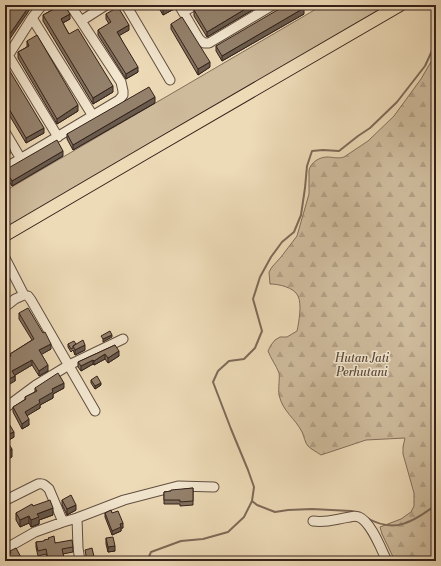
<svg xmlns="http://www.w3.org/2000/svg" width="441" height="566" font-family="'Libre Bodoni',serif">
	<defs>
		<pattern id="forest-firs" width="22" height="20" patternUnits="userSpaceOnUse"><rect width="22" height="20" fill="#cebb9c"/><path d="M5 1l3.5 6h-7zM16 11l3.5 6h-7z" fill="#b2a086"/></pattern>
	</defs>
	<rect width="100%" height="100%" fill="#eddab7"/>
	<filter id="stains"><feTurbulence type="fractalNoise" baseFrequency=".005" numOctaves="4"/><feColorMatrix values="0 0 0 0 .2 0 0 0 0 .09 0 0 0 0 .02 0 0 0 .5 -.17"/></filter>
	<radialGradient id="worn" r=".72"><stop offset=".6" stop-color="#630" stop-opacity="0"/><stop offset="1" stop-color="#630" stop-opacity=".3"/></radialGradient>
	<!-- grass -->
	<path fill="#cebb9c" stroke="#816e5b" d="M323 5H391L5 230V191Z"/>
	<!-- forest -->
	<path fill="url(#forest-firs)" stroke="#816e5b" d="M436 53V561H395L382 534 380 527 401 519 411 512 414 506V493L403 454V447L405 438 366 440 321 455C317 452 312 450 308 446 305 443 304 436 302 432 295 418 283 412 279 395 278 389 280 377 279 373 276 365 271 359 268 351L271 345 275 340 280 337H287L297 331C299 322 302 304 298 296 294 287 278 284 270 284L269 272 272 267 281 257 297 236 309 194V170C311 162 320 157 327 157 333 157 338 159 344 157L368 141 394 116 421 79Z"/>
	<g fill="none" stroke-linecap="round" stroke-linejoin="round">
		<!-- stream -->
		<path stroke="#7d6a58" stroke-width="2" d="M252 501 257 505 275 512 288 510 312 509 351 511 356 512
			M367 518C395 534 412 522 436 505
			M147 561 151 552 181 541 203 539 228 532 244 517 252 501 254 487 248 470 231 429 213 382 218 371 229 361 244 359 255 348 262 331 253 299 260 277 271 257 282 242 294 232 301 215 305 188 307 166 312 151 323 150 339 151 358 136 370 128 397 102 425 66 436 42"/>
		<!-- minor casing -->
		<g stroke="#624f41" stroke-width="11">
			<path id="minor" d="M70 5 81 21
				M126 5 170 80
				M179 5 199 39 204 43H209L273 5
				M183 12 195 5
				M32 18 93 116
				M8 55 58 137
				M6 59 32 18 42 5
				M5 132 21 159
				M5 168 119 100 123 95V91L121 82 81 21 106 5
				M5 258 24 295
				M5 307 15 299 24 295 28 296 31 300 95 411
				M5 408 36 385 69 365 123 339
				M6 500 38 484C43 483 45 485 49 489L63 522
				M77 518 78 548 80 561
				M313 521C328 523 335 519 350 517 353 516 356 516 359 517 371 522 381 549 387 561
				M5 549 35 532 63 522 77 518 124 500 178 486 214 487"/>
		</g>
		<!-- major casing -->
		<g stroke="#34211a" stroke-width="14">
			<path id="major" d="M5 235 152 149 400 5"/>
		</g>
		<!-- minor -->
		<use href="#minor" stroke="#f3e7d0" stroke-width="9"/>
		<!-- major -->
		<use href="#major" stroke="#eddab7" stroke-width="12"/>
	</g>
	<!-- wall -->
	<path fill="#7f6f5d" stroke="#34211a" d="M51 5H64L70 19 63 23 65 27 69 34 113 92 93 104 43 21V15L52 10Z
		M157 5H174V9L163 15Z
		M203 5H261L207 37 194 16V10Z
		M106 14 129 30 119 35 138 72 126 79 98 35V30L109 24 106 19Z
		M304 14 222 61 216 51V46Z
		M171 24 210 67 198 75 171 29Z
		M27 41 78 111 57 124 18 58V52L27 47Z
		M5 70 44 133 26 143 5 108Z
		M155 103 73 150 67 139V134Z
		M63 156 12 186 5 175V170Z
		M19 313 51 349 41 354 48 371 39 376 32 365 15 375V381L10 356V354L32 340 19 319Z
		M68 344H76L85 350 75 355 73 350 71 352 68 347Z
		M115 345 119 356 108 363 105 359 94 365 93 364 81 371 78 367V362Z
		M91 380 101 385 95 389 91 383Z
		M35 388H64L53 394V398L40 405V408L27 415 29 425 22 429 13 412V407L25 400V397L35 392Z
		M5 423 14 437 9 440 5 433Z
		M193 488V505L180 506V504H164V492Z
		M62 500 76 510 67 515 62 505Z
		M33 506 53 515 39 520V524L31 527 29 523 20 527 16 520V513Z
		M105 513H112L123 528H121V531L112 535 105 517Z
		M106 538 115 551 108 552 106 544Z
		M36 542 55 543 73 547V552L63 554 64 561H47L46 554 38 556 36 547Z"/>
	<!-- shaded-wall -->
	<path fill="#685a4c" stroke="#34211a" d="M30 5H33L5 46V41Z
		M84 5H90L84 9Z
		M171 5H174V9L163 15V10Z
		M252 5H261L207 37V32Z
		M304 8V14L222 61V56Z
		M70 14V19L61 24V19Z
		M129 25V30L117 37V32Z
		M210 62V67L198 75V69Z
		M138 67V72L126 79V74Z
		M113 86V92L93 104V98Z
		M155 97V103L73 150V145Z
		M78 105V111L57 124V119Z
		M44 128V133L26 143V138Z
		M10 149V154L5 157V152Z
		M63 151V156L12 186V181Z
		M112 335V337L103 342V339Z
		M51 344V349L39 356V350Z
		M85 345V350L75 355V350Z
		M119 351V356L108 363V358Z
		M105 354V359L94 365V361Z
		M32 360V365L12 377V371Z
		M93 360V364L81 371V366Z
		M48 365V371L39 376V371Z
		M15 376V381L5 387V381Z
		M64 383V388L53 394V398L40 405V408L25 417V412L52 389Z
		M101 383V385L95 389V386Z
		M29 419V425L22 429V424Z
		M14 432V437L9 440V434Z
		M12 449V457L5 461V453Z
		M7 488V493L5 494V489Z
		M76 505V510L67 515V509Z
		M53 508V515L39 520V524L31 527V520L37 514Z
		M29 516V523L20 527V520Z
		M123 523V528H121V531L112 535V531L120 524Z
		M115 546V551L108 552V547Z"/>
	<!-- building -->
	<path fill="#94816c" stroke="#34211a" d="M5 5H30L5 41Z
		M52 5H64L70 14 61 19 65 27 69 34 78 29 113 86 93 98 43 15 54 9Z
		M160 5H171L163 10Z
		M203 5H252L207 32 194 10Z
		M286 5H303L304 8 222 56 216 46Z
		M118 7 129 25 117 32 138 67 126 74 98 30 111 22 106 14Z
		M182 17 210 62 198 69 171 24Z
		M37 35 78 105 57 119 18 52 29 46 27 41Z
		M8 68 44 128 26 138 5 102V70Z
		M149 87 155 97 73 145 67 134Z
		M57 140 63 151 12 181 5 170Z
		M5 141 10 149 5 152Z
		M28 308 43 333 45 332 51 344 39 350 48 365 39 371 32 360 12 371 15 376 5 381V359L11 356 10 354 34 339 19 313Z
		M110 331 112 335 103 339 101 336Z
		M83 340 85 345 75 350 73 346Z
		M74 341 76 344 73 346V348L71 349 68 344Z
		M115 345 119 351 108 358 105 354 94 361 93 360 81 366 78 362Z
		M58 373 64 383 52 389 53 392 39 400 40 403 25 412 29 419 22 424 13 407 26 399 25 397 37 391 35 388Z
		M97 376 101 383 95 386 91 380Z
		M8 422 14 432 9 434 5 428V423Z
		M5 438 12 449 5 453Z
		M5 484 7 488 5 489Z
		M193 488V501L180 502V500H164V492L171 491V490Z
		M71 495 76 505 67 509 62 500Z
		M50 500 53 508 37 514 39 517 31 520 29 516 20 520 16 513 32 504 33 506Z
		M111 510 112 513 118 511 123 523 120 524 121 527 112 531 105 513Z
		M54 536 55 543 72 540 73 547 62 549 64 558H62V561H53L52 558 48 559 46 549 38 551 36 542 44 541V540L49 539 48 538Z
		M113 537 115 546 108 547 106 538Z
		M16 548 23 561H5V556L11 553 10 551Z
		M92 548 95 561H85L84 560 86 555 85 550Z"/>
	<g text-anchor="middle" stroke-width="3" stroke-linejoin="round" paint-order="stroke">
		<!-- park labels -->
		<g font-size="12" font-style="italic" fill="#5a483a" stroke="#f3e7d0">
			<text x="362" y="362">Hutan Jati<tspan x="362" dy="14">Perhutani</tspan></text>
		</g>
	</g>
	<!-- margin -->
	<rect width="441" height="566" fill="none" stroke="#eddab7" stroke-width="20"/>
	<rect x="6" y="6" width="429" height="554" fill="none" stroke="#34211a" stroke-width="2"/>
	<rect x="10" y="10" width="421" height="546" fill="none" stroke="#34211a"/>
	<rect width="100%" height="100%" filter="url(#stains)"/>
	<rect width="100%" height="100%" fill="url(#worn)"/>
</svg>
